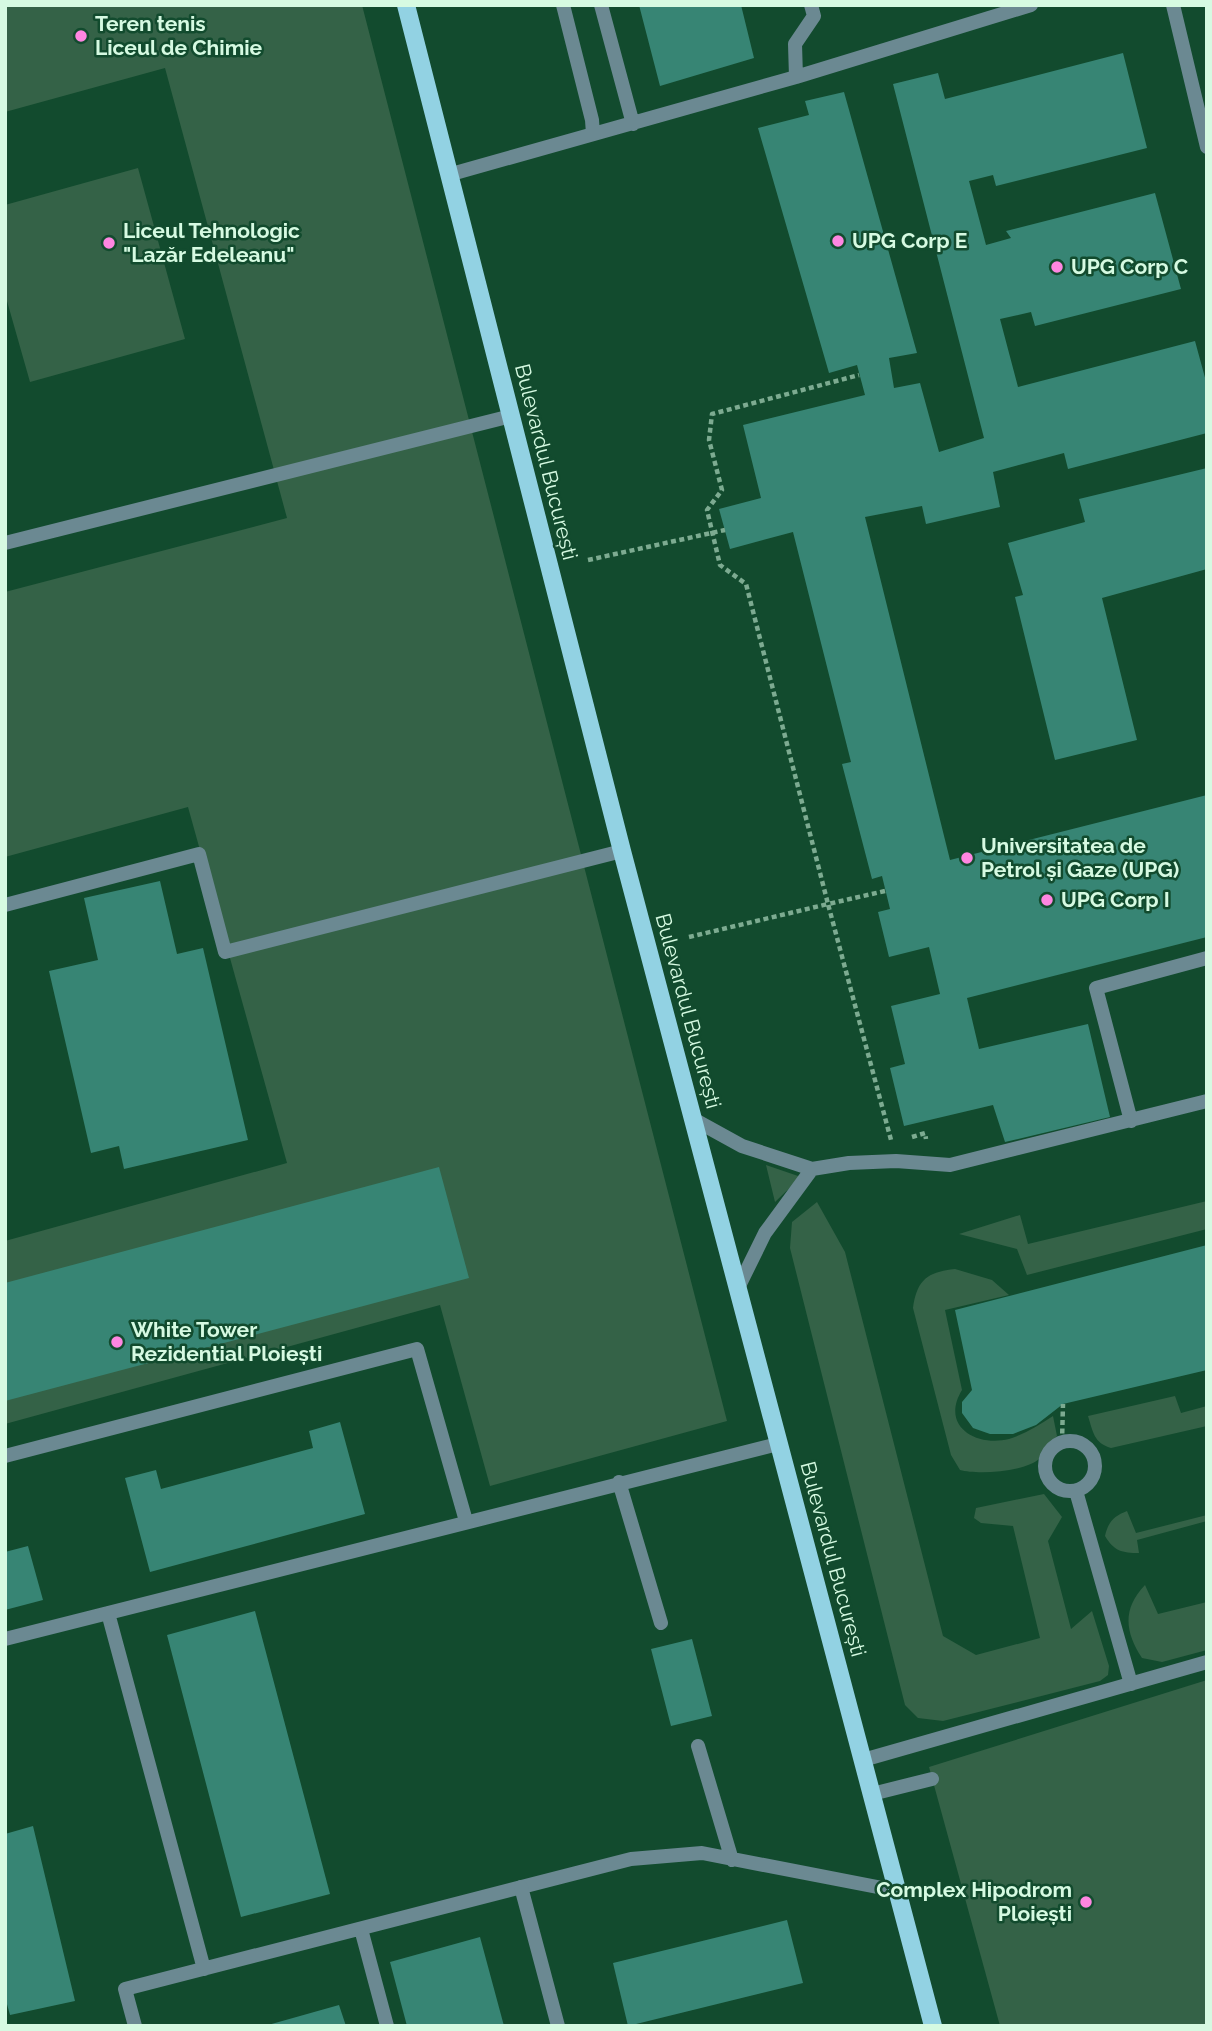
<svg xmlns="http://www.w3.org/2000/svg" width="1212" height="2031" font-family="Raleway,sans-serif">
	<rect width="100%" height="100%" fill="#124b2e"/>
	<!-- green -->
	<path fill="#346247" d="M5 5H362L727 1421 490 1486 440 1305 5 1424V1241L287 1163 188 807 5 857V592L287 518 165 68 5 112Z
		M138 168 185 339 30 382 5 294V205Z
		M766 1165 801 1177 775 1202Z
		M1207 1201V1229L1027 1275 1017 1249 959 1234 1020 1215 1028 1244Z
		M817 1202 845 1252 943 1636 976 1655 1040 1638 1013 1526 981 1523 974 1518 976 1508 1044 1494 1062 1517 1048 1541 1071 1629 1092 1611 1109 1666 1108 1675 1100 1681 943 1721 918 1718 905 1705 790 1248 792 1222Z
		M955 1269 992 1280 1009 1295 945 1310 962 1390C940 1426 976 1447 1009 1439 1025 1434 1039 1425 1053 1416L1057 1436C1050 1443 1046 1452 1040 1458 1026 1472 978 1475 960 1470L951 1455 913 1308C917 1280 927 1272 955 1269Z
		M1175 1396 1181 1413 1207 1406V1426L1111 1448C1094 1443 1093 1432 1088 1416Z
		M1127 1511 1136 1533 1207 1515V1521L1137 1540 1139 1553C1122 1553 1114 1551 1105 1536 1108 1522 1114 1516 1127 1511Z
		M1145 1585 1158 1614 1207 1602V1650L1162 1662 1142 1658C1125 1632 1122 1609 1145 1585Z
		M1207 1680V2026H1000L929 1767Z"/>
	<!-- building -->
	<path fill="#378574" d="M639 5H741L754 58 660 86Z
		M1123 53 1147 148 996 186 993 175 969 181 986 245 1011 238 1006 231 1155 193 1181 289 1035 326 1031 312 1000 319 1018 387 1195 341 1207 385V433L1068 469 1064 453 993 472 1000 507 926 524 922 506 865 517 950 860 1207 795V937L967 998 979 1049 1088 1024 1110 1117 1005 1142 993 1105 904 1126 890 1068 905 1064 891 1006 940 994 929 947 889 957 878 912 890 909 882 876 872 879 842 764 851 762 793 532 730 549 719 509 761 498 743 425 865 395 857 365 829 373 758 128 809 115 805 101 844 92 917 353 889 358 894 388 920 383 939 452 984 438 893 84 938 73 945 99Z
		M1207 468V569L1102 598 1137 740 1055 760 1015 597 1023 595 1008 543 1085 522 1079 499Z
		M160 881 177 954 203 948 248 1140 124 1169 119 1146 91 1153 49 971 98 960 84 898Z
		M439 1167 469 1278 5 1401V1283Z
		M1207 1245V1370L1063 1404 1036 1425 1013 1434H990L973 1428 962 1413V1402L972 1390 955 1310Z
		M340 1422 365 1514 150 1572 125 1478 156 1470 161 1489 313 1448 309 1431Z
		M28 1546 43 1600 5 1610V1552Z
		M255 1611 330 1894 241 1917 167 1635Z
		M692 1639 712 1716 671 1726 651 1649Z
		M33 1826 75 2001 10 2015 5 1997V1834Z
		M787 1920 803 1983 628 2026 613 1963Z
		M480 1937 504 2026H407L390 1962Z
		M339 2005 346 2026H268V2025Z"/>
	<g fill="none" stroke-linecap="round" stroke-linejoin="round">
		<!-- path -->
		<path stroke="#7dab91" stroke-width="4.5" stroke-dasharray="5 3.5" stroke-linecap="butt" d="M588 560 725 530
			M885 891 828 904 891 1140
			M689 937 828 904 746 584 720 565 707 510 722 490 709 440 712 414 859 375
			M912 1137 925 1133 926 1139
			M1062 1442 1063 1404"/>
		<!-- service -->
		<path stroke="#6b8992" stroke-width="14" d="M563 5 592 120 593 134
			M601 5 633 124
			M1173 5 1207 147
			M796 77 795 44 814 16 811 5
			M448 175 796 77 1031 5
			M5 543 511 416
			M5 905 199 854 225 952 622 851
			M693 1119 742 1146 812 1169 849 1163 896 1161 950 1165 1207 1101
			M1131 1121 1096 988 1207 958
			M738 1288 765 1233 812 1169
			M1045 1466a25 25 0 1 1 50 0a25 25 0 1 1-50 0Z
			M5 1456 417 1349 466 1521
			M619 1482 661 1623
			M1076 1491 1131 1684
			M108 1613 204 1969
			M5 1639 778 1444
			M698 1746 732 1860
			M863 1760 1207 1662
			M872 1794 932 1779
			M361 1929 387 2026
			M135 2026 125 1989 631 1859 702 1853 898 1891"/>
		<!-- minor -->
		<path stroke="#6b8992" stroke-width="14" d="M521 1887 558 2026"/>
		<!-- primary -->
		<path stroke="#92d2e3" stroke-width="18" d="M406 5 622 851 933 2026"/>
	</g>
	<!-- markers -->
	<g fill="#fe86e1" stroke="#124b2e" stroke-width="2.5">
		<circle cx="81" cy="36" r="7"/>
		<circle cx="838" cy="241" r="7"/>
		<circle cx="109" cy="243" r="7"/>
		<circle cx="1057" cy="267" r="7"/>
		<circle cx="967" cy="858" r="7"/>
		<circle cx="1047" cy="900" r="7"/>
		<circle cx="117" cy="1342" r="7"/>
		<circle cx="1086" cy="1902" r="7"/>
	</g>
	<g text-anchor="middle" stroke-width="5" stroke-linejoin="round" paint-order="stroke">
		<!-- poi labels -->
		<g font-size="21" font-weight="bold" fill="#d6fae2" stroke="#124b2e" text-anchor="start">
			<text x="95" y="31">Teren tenis<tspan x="95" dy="24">Liceul de Chimie</tspan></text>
			<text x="123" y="238">Liceul Tehnologic<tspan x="123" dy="24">"Lazăr Edeleanu"</tspan></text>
			<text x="852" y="248">UPG Corp E</text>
			<text x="1071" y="274">UPG Corp C</text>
			<text x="981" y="853">Universitatea de<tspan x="981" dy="24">Petrol și Gaze (UPG)</tspan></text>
			<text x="1061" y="907">UPG Corp I</text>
			<text x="131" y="1337">White Tower<tspan x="131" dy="24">Rezidential Ploiești</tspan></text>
			<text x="1072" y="1897" text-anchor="end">Complex Hipodrom<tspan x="1072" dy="24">Ploiești</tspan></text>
		</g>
		<!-- street labels -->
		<g font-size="21" fill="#d6fae2" stroke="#124b2e">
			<text transform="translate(546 462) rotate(76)" y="7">Bulevardul București</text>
			<text transform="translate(688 1011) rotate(75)" y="7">Bulevardul București</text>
			<text transform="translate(833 1559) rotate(75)" y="7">Bulevardul București</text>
		</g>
	</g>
	<!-- border -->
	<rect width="1212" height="2031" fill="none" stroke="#d6fae2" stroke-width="14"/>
</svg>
